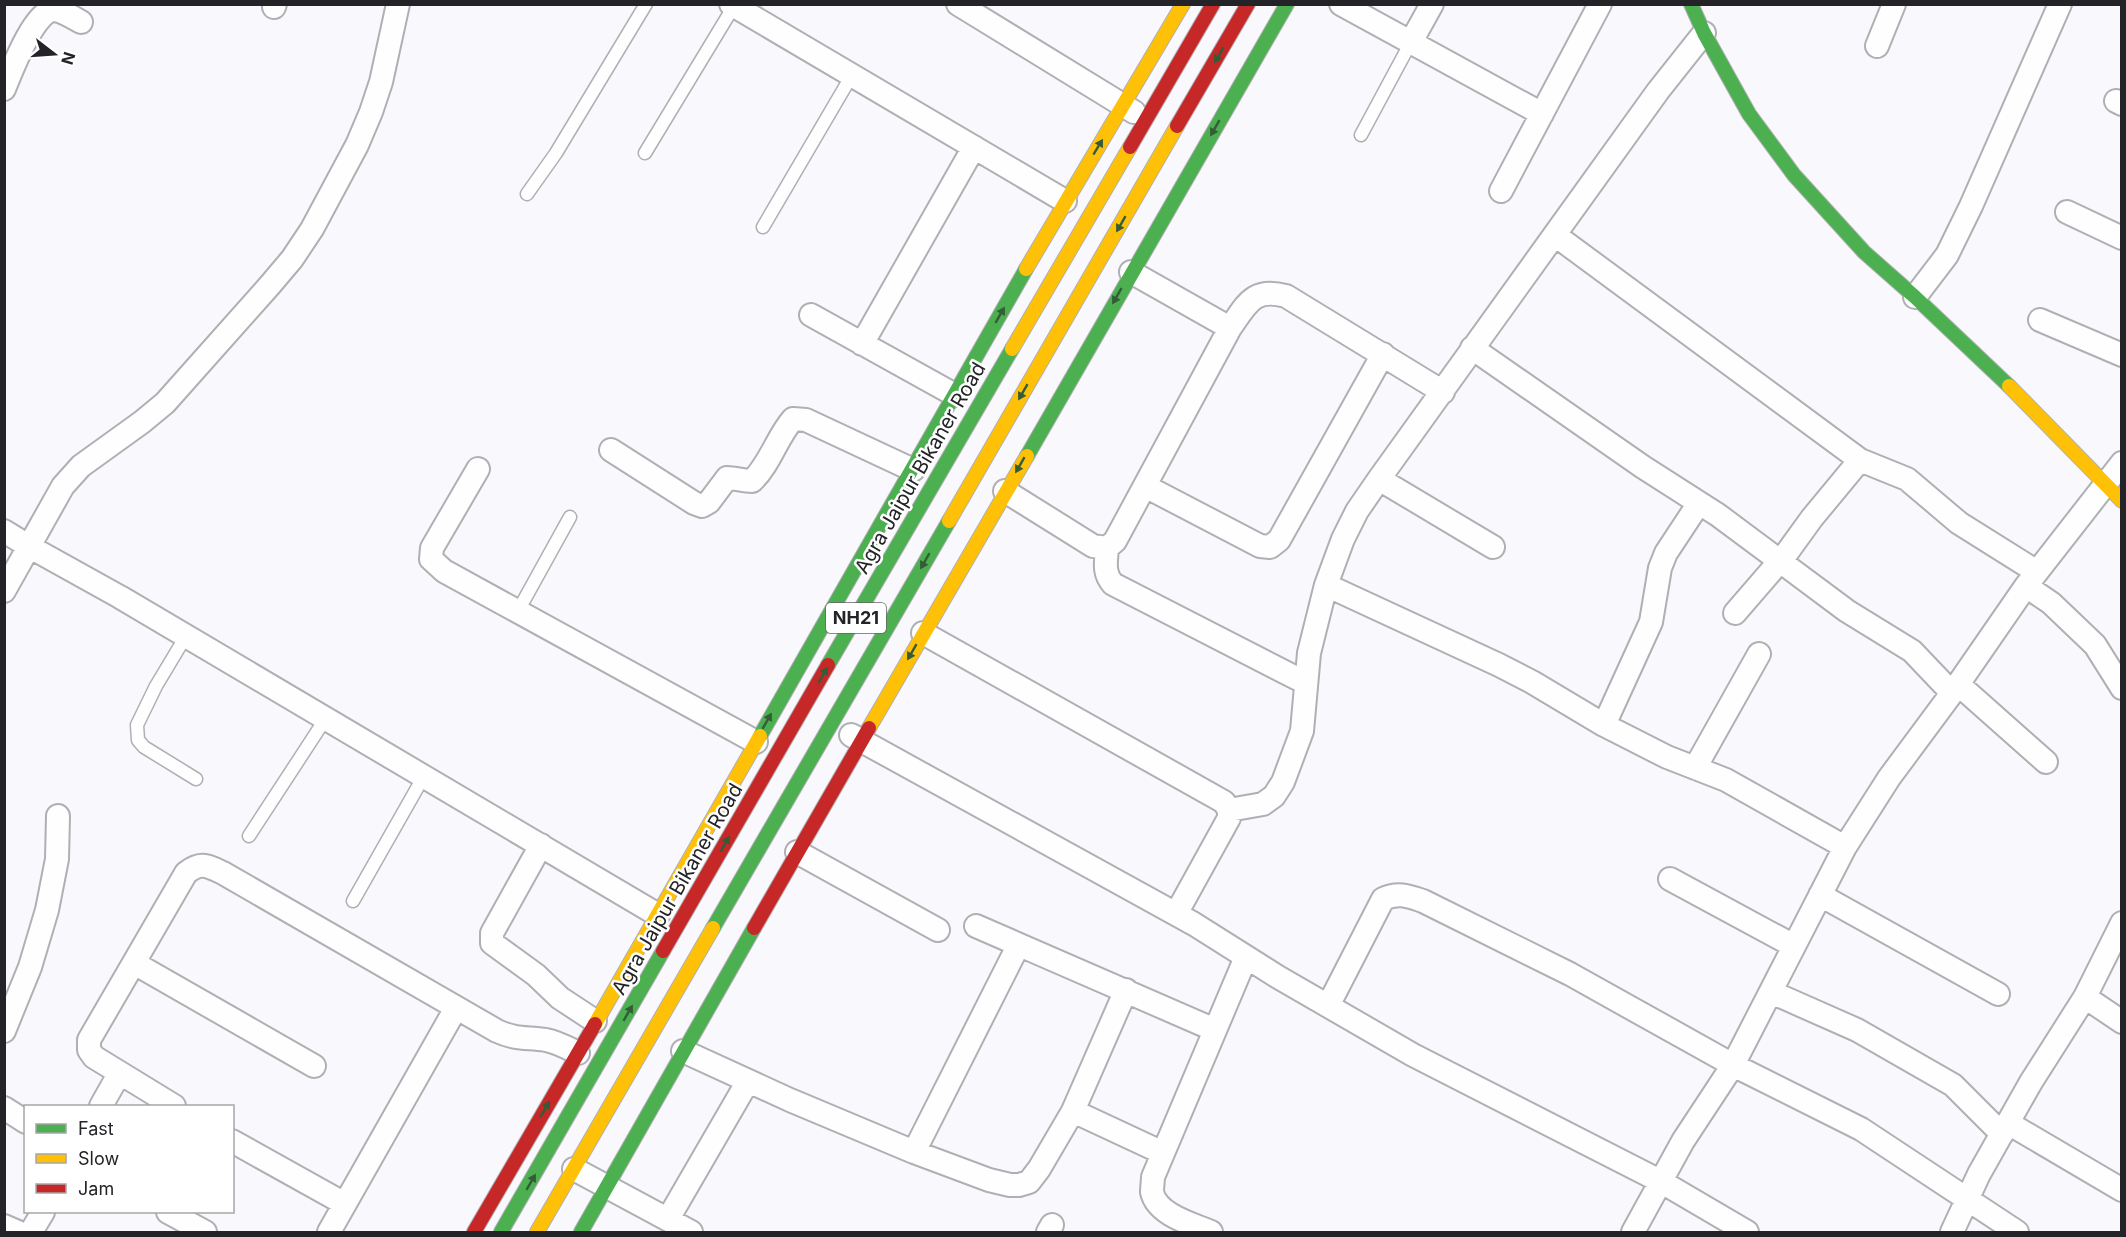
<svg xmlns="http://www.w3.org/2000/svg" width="2126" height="1237" font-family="Inter,sans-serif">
	<rect width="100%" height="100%" fill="#f8f8fd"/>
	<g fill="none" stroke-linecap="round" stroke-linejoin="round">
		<!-- lane casing -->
		<g stroke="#b0b0b4" stroke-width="15">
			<path id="lane" d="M1361 135 1411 42
				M645 153 734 6
				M527 194 556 153 646 4
				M763 227 852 75
				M518 611 570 517
				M186 636 156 686 137 725 138 740 144 747 196 779
				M249 836 326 718
				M353 901 424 776"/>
		</g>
		<!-- street casing -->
		<g stroke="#b0b0b4" stroke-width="26">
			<path id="street" d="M731 4 1065 201
				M958 4 1134 112
				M1341 4 1542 114
				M274 7 275 4
				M1704 33 1658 91 1379 479 1357 511 1343 539 1326 585 1499 665 1532 682 1604 725 1667 757 1726 780 1845 847
				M1411 42 1432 4
				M1877 46 1894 4
				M4 89C11 72 35 8 55 10 63 11 74 18 81 22
				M2116 101 2122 104
				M1501 191 1600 4
				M2067 212 2122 238
				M1555 235 1860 460
				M1131 272 1230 328
				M1915 297 1947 255 1971 206 2060 4
				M811 315 955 395
				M2040 320 2122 355
				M862 344 974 147
				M1472 348 1643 467 1718 515 1847 611 1912 651 1952 693
				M611 450 694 503 702 506 709 502 727 478C736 478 743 481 752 481 770 464 777 437 793 419L806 420 913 470
				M478 469 432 548 431 559 444 571 756 742
				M1379 479 1493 547
				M1145 486 1260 546 1270 547 1279 540 1383 354
				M1005 491 1093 546 1107 548 1115 541 1230 328C1247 304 1253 287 1286 296L1443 392
				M4 531 30 547 120 597 658 915
				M1107 548C1106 562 1103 573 1113 584L1306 683
				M2026 586 2051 603 2095 645 2122 688
				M4 591 63 486 81 466 142 422 165 403 270 285 292 259 312 229 357 145 371 112 381 82 398 4
				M1735 613 1786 554 1812 518 1860 460 1907 479 1959 523 2037 572
				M923 633 1224 802 1229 810V818L1176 914
				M1958 684 2046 762
				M1604 725 1651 622 1660 568 1666 553 1699 503
				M851 735 1194 924 1278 977 1413 1055 1660 1181 1747 1232
				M1695 768 1759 654
				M1229 810 1263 804 1274 796 1283 782 1302 731 1309 653 1326 585
				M541 845 492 933V943L536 975 560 998 595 1021
				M797 852 938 930
				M1670 879 1794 946
				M1820 895 1998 994
				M976 926 1215 1030
				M134 963 314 1066
				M1771 992 1857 1030 1953 1085 2002 1134
				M2085 997 2122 1022
				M1328 1006 1383 899C1398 892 1408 896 1423 901L1570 974 1733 1065 1861 1129 2017 1232
				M4 1031 30 967 47 910 57 859 58 816
				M683 1051 790 1100 914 1152 989 1180 1010 1185H1019L1029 1182 1039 1169 1073 1111 1126 990
				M101 1106 119 1074
				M174 1106 94 1057 89 1050V1040L186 873C201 861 208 866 223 873L497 1031C517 1040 526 1037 546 1040 557 1042 568 1048 578 1053
				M4 1108 26 1122
				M1073 1111 1163 1153
				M2008 1123 2122 1190
				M232 1141 345 1204
				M914 1152 1018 946
				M574 1169 691 1232
				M168 1212 205 1232
				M668 1219 748 1081
				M4 1226 18 1232
				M31 1232 43 1212
				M329 1232 456 1008
				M1048 1232 1052 1225
				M1211 1232C1192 1224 1157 1215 1152 1192 1152 1187 1153 1181 1153 1177L1246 957
				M1633 1232 1683 1141 1733 1065 1845 847 1889 778 1952 693 2026 586 2122 463
				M1952 1232 1979 1174 2031 1082 2085 997 2122 923"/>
		</g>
		<!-- fast casing -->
		<g stroke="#b0b0b4" stroke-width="16">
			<path id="fast" d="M1691 4 1704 33 1749 114 1794 175 1864 252 1915 297 2009 386
				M1027 456 1287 4
				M828 665 1012 349
				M760 736 1026 269
				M713 928 949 521
				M501 1232 663 951
				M581 1232 754 928"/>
		</g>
		<!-- slow casing -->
		<g stroke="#b0b0b4" stroke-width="16">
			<path id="slow" d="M1026 269 1183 4
				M1012 349 1130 147
				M2009 386 2122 501
				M949 521 1177 126
				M869 728 1027 456
				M595 1024 760 736
				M537 1232 713 928"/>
		</g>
		<!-- jam casing -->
		<g stroke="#b0b0b4" stroke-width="16">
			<path id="jam" d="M1177 126 1248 4
				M1130 147 1213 4
				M754 928 869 728
				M663 951 828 665
				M474 1232 595 1024"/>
		</g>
		<!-- lane -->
		<use href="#lane" stroke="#fefeff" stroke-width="12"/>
		<!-- street -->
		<use href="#street" stroke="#fefeff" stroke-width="22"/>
		<!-- fast -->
		<use href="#fast" stroke="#4caf50" stroke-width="14"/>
		<!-- slow -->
		<use href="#slow" stroke="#ffc107" stroke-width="14"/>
		<!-- jam -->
		<use href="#jam" stroke="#c62828" stroke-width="14"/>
	</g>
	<!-- one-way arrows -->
	<defs><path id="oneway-solid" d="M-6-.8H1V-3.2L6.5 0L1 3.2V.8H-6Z" transform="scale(1.5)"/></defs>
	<g fill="#345c38">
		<use href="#oneway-solid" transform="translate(1219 55) rotate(120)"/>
		<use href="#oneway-solid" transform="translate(1215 128) rotate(120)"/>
		<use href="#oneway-solid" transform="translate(1098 147) rotate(-59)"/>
		<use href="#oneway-solid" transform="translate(1121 224) rotate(120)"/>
		<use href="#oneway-solid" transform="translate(1117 296) rotate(120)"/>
		<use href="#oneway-solid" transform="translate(1000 315) rotate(-60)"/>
		<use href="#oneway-solid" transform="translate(1023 392) rotate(120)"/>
		<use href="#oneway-solid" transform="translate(1020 465) rotate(120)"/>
		<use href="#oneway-solid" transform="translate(925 561) rotate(120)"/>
		<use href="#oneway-solid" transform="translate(912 652) rotate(120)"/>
		<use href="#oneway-solid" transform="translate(823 675) rotate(-60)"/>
		<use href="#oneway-solid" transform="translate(767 721) rotate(-60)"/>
		<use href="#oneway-solid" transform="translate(725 844) rotate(-60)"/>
		<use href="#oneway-solid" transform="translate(628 1013) rotate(-60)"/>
		<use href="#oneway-solid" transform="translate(545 1109) rotate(-60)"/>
		<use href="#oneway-solid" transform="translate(531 1182) rotate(-60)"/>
	</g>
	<g text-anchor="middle" stroke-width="5" stroke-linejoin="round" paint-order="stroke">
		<!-- shield labels -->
		<rect fill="#fff" stroke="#666668" stroke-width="1.5" x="826" y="603" width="60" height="30" rx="4.5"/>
		<g font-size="18" font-weight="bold" fill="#242428">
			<text x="856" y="624">NH21</text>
		</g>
		<!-- street labels -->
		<g font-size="20" fill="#242428" stroke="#fff">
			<text transform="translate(920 468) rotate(-60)" y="7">Agra Jaipur Bikaner Road</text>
			<text transform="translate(677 889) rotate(-60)" y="7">Agra Jaipur Bikaner Road</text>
		</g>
	</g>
	<!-- border -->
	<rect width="2126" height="1237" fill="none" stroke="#242428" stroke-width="12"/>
	<!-- legend -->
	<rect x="24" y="1105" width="210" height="108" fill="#ffffff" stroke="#a7a7a9" stroke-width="1.5"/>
	<rect x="36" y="1124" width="30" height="9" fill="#4caf50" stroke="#a7a7a9" stroke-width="1.5"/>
	<text x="78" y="1135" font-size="18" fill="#242428">Fast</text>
	<rect x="36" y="1154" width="30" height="9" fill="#ffc107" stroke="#a7a7a9" stroke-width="1.5"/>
	<text x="78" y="1165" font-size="18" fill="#242428">Slow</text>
	<rect x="36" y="1184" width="30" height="9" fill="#c62828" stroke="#a7a7a9" stroke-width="1.5"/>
	<text x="78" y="1195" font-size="18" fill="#242428">Jam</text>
	<!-- north arrow -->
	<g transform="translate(54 54) rotate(107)" stroke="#ffffff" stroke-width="4.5" paint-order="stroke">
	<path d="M0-4.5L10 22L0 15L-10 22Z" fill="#242428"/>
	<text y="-9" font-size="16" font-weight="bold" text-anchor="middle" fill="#242428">N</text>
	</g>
</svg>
